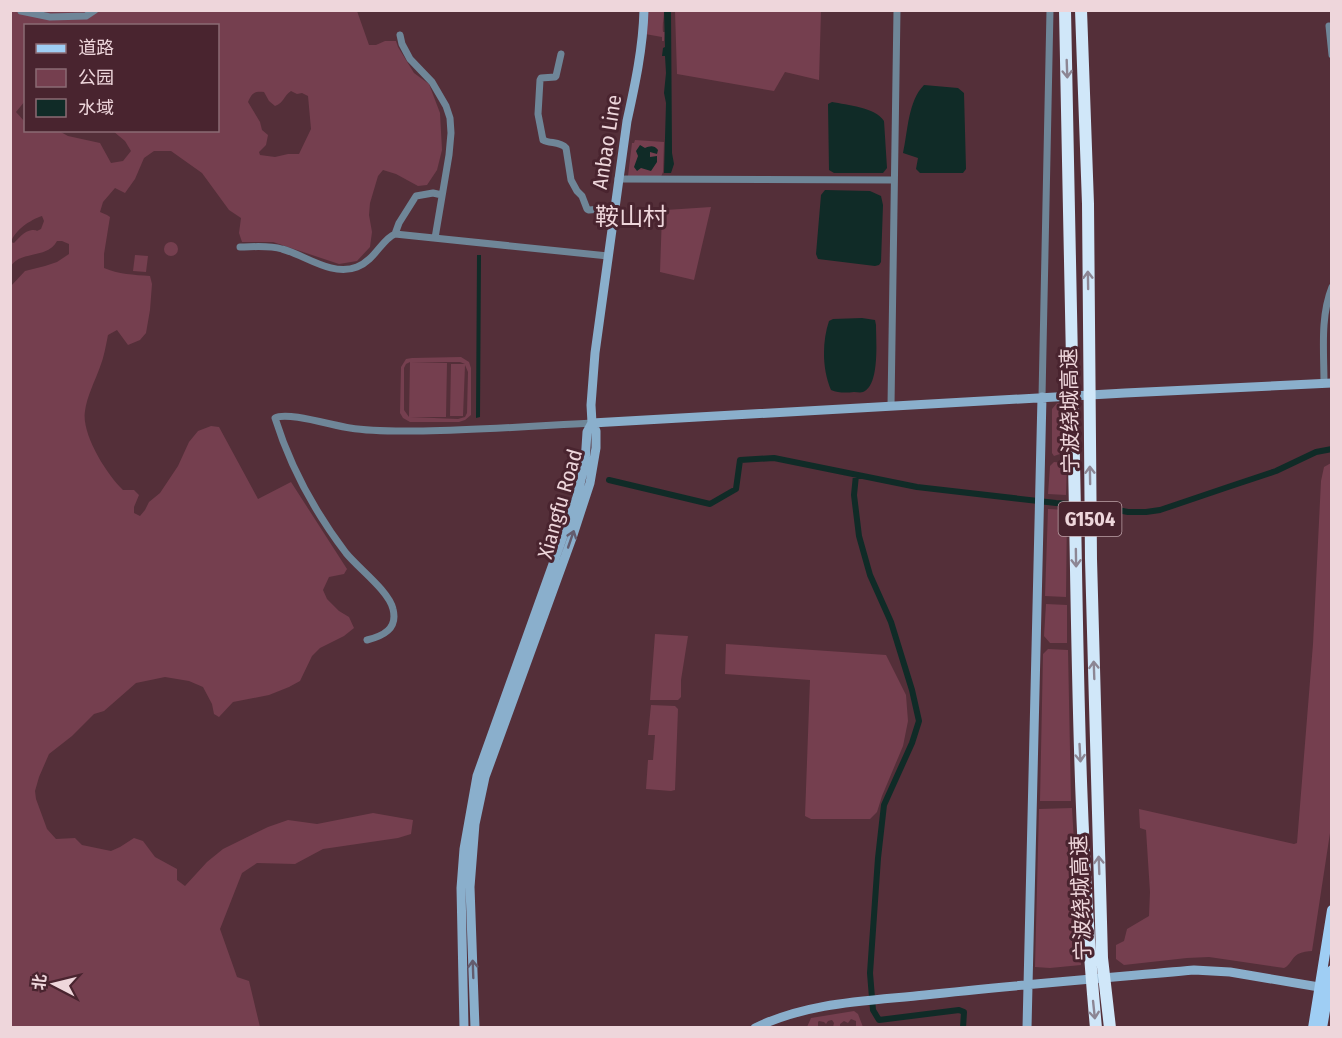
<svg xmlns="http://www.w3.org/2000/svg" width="1342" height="1038" font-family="'Fira Sans Condensed','Noto Sans SC',sans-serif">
	<rect width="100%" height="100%" fill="#542f39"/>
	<!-- green -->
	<path fill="#753f4f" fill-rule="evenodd" d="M819 10 821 11 819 80 785 72 774 91 677 74 675 11Z
		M11 11H357L369 45H376L385 41H396L398 47 414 73 429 84 440 113 442 150 437 170 427 185 418 186 396 174 383 170 378 176 370 203 369 215 372 232 370 247 357 261 339 264 273 242H242L239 233 241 218 229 210 202 173 171 151H154L144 158 135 179 125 193 115 188 103 202 100 212 107 215 110 217 104 254V268C118 274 134 275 150 276L152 284 150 310 146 333 140 340 128 345 117 330 108 335C106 345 104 357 100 367 95 381 87 396 85 411 81 434 107 475 123 490H134L139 495 134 507V513L140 516 145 510 149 502 160 493 178 466 189 442 198 431 211 426 219 427 258 499 291 482 347 569 344 574 329 577 323 590 327 599 339 611 349 617 354 628 344 636 320 648 312 656 300 681 289 687 269 695 233 702 219 717 214 714 212 704 203 687 189 681 165 677 136 683 104 711 94 714 72 736 49 754 39 777 35 791 36 799 47 829 56 839 75 838 82 845 111 851 120 847 134 838 143 841 155 857 177 869V880L185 886 207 862 223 849 268 827 288 820 317 824 373 813 413 820 411 834 398 838 323 849 295 864 257 863 242 873 220 929 237 977 249 981 260 1027H11V286L25 271 45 266 57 262 69 254V244L62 241H57C56 243 53 247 51 248 39 257 19 253 11 266V242L14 243C19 238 24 231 32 230 41 230 33 233 41 229L44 221 42 216C30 220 15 230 11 242ZM26 26H218V130L113 131 125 141 131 151 123 161 111 163 100 143 68 136 59 131 26 130 25 122 16 112 25 101ZM291 91 297 94 302 93 308 96 311 129 299 154H288L275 157 260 155 259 152 266 145 268 135 262 130 260 122 248 102C252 93 254 91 264 92L269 101 275 106C285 102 283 96 291 91Z
		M646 11H664C664 18 662 25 663 32H665L664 41H662V37L645 34Z
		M635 140 664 142 663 172 661 177 628 176 632 143H634Z
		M711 207 694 280 660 272 662 214 666 210Z
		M164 249a7 7 0 1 1 14 0a7 7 0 1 1-14 0Z
		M135 255 148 256 146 272 133 271Z
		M461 357 469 362 471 368V415L465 420 459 422H410L403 418 400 413 401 367 406 359 412 358ZM410 362 409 416V417L404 410V368L406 364ZM411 362H460L465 364H451L450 416H463L465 365 468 372 467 413 465 417 458 419 410 417H446L447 363Z
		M1057 403H1065L1066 452 1054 456 1052 453V409Z
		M1054 462 1067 463 1066 495 1048 494 1050 466Z
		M1331 463 1332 820 1312 951C1308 951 1302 952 1298 954 1291 958 1291 965 1284 968L1209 957 1187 958 1124 965 1116 959V945L1124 941 1127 929 1149 916 1150 892 1146 830 1140 828 1139 809 1294 844 1297 843 1313 644 1321 481 1324 467Z
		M1048 509 1067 510 1066 597 1045 596Z
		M1046 604 1067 605V643H1050L1044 636Z
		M655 634 688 636 681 680V697L678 700H650Z
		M726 644 886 655 906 695 908 721 903 746 882 796 877 812 870 819H811L805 816 810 680 725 674Z
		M1048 649 1068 650 1071 801H1040L1043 654Z
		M651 705 675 706 678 709 675 790 671 791 646 789 648 760H653L655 735H648Z
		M1072 808 1081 965 1050 968 1035 967 1039 809Z
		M854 1011 858 1014 863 1027 856 1026V1021L851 1019 848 1023 844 1021 840 1024V1027H833L834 1023 832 1020 828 1021 826 1024 824 1022 819 1021 818 1022V1027H807L811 1018Z"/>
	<!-- water -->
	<path fill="#102b27" d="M664 11H671L672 153 674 164 671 173H664L666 103 664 93 666 73 665 56H662L663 48 665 47Z
		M924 85 958 88 964 93 966 169 963 173H920L916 169 918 158 903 153C908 131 908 101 924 85Z
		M832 102C847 105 875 107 884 121L887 168 883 173H834L829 170 828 104Z
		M640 145 645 148C650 146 654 145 658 150L657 154 650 152V157L657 156V162L651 171 641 168 637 171 634 167 638 156 636 151Z
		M825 190 870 191 881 196 883 205 881 262 879 265 875 266 818 259 816 254 821 195Z
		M477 255H481L480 417 476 418Z
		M862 318 875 320 876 325C876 340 880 386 863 392 860 393 857 392 854 392 846 393 838 393 831 390 822 369 822 342 829 321L833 319Z"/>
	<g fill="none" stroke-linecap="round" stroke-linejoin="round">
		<!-- canal -->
		<path stroke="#102b27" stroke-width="6" d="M856 475 854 495 859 536 870 575 891 622 912 690 919 721 912 743 884 805 878 858 870 973 873 1010 879 1020 959 1010 964 1012 963 1028
			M609 480 710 504 736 489 740 460 774 458 917 487 1056 503 1096 506 1128 512H1146L1160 510 1228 487 1276 471 1316 452 1332 449"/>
		<!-- street -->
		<path stroke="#6f8698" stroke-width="7" d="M21 11 50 17 86 16 95 10
			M1329 26 1332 55
			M400 35 402 44 410 59 432 82 446 106 450 118 451 133 449 155 435 238
			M561 54 556 76 555 77 541 78 540 80 538 114 543 140C550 144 560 141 566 148L571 180 577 191 582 196 587 209 589 210 614 208
			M618 179 894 180
			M395 234 399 223 416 196 433 193 442 195
			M240 247C253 247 268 245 282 249 305 255 332 277 357 267 375 260 382 239 395 234L608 256
			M1324 383C1324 352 1320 317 1332 287
			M1042 397 1050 10
			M891 406 897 10
			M367 640C383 636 398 629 393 609 389 591 358 568 346 553 314 511 291 469 275 418 287 411 334 426 350 428 374 432 399 431 423 431 480 430 536 426 592 423"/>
		<!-- secondary -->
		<path stroke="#8aafcc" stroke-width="9" d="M592 423 1125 393 1332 383
			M464 1028 461 888 464 849 477 776 577 497 585 463 587 432 592 423
			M475 1028 470 887 475 824 485 777 572 538 590 483 596 448V431L592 423 591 405 595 353 627 121C635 85 643 48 644 10
			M755 1028C808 1002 867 1001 925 995 1015 985 1105 978 1194 970L1230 972 1325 988
			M1027 1028 1042 397"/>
		<!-- primary -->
		<path stroke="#9fcef4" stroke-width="10" d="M1313 1028 1332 910
			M1322 1028 1332 970"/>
		<!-- highway-bridge -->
		<path stroke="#d0e7f9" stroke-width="12" d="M1065 10C1069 178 1073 345 1075 512 1078 684 1080 856 1096 1028
			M1081 10 1088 204 1091 559 1102 958 1110 1028"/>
	</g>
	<!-- one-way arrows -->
	<defs><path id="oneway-shaft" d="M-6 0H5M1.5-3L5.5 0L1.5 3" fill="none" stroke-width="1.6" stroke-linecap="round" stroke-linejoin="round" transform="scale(1.5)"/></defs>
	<g stroke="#8c8694">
		<use href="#oneway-shaft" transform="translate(1067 69) rotate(88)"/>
		<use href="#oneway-shaft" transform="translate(1088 280) rotate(-91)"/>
		<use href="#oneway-shaft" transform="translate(1090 475) rotate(-91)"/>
		<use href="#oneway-shaft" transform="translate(1076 558) rotate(89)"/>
		<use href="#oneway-shaft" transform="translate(1094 670) rotate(-92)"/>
		<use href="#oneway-shaft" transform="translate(1080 753) rotate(87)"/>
		<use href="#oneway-shaft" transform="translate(1099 865) rotate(-92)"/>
		<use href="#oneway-shaft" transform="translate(1094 1010) rotate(84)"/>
	</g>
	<g stroke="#635c6e">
		<use href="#oneway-shaft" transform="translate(571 539) rotate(-71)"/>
		<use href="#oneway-shaft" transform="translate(473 969) rotate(-92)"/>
	</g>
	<g text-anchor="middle" stroke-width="6" stroke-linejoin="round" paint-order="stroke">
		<!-- shield labels -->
		<rect fill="#49242f" stroke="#bca1a7" stroke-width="1.5" x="1058.5" y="502" width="63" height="34" rx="4.5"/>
		<g font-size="20" font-weight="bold" fill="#eed6db">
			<text x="1090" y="526">G1504</text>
		</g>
		<!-- street labels -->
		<g font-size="21" fill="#eed6db" stroke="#49242f">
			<text transform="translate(607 142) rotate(-81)" y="7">Anbao Line</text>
			<text transform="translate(1070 411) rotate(-91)" y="7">宁波绕城高速</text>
			<text transform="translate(560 504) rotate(-74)" y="7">Xiangfu Road</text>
			<text transform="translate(1081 898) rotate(-92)" y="7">宁波绕城高速</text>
		</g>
		<!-- quarter labels -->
		<g font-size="24" fill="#eed6db" stroke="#49242f">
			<text x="631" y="225">鞍山村</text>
		</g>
	</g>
	<!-- border -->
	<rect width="1342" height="1038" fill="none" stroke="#eed6db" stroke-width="24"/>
	<!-- legend -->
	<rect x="24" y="24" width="195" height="108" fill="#49242f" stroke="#8b6b74" stroke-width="1.5"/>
	<rect x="36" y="44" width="30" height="9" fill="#9fcef4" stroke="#8b6b74" stroke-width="1.5"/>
	<text x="78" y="54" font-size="18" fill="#eed6db">道路</text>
	<rect x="36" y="69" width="30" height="18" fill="#753f4f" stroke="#8b6b74" stroke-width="1.5"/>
	<text x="78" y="84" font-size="18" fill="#eed6db">公园</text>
	<rect x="36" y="99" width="30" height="18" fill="#102b27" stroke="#8b6b74" stroke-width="1.5"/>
	<text x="78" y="114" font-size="18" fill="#eed6db">水域</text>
	<!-- north arrow -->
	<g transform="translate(54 984) rotate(277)" stroke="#49242f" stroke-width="4.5" paint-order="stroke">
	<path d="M0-4.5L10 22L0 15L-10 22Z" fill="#eed6db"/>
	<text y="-9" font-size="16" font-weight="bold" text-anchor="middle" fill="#eed6db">北</text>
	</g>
</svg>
